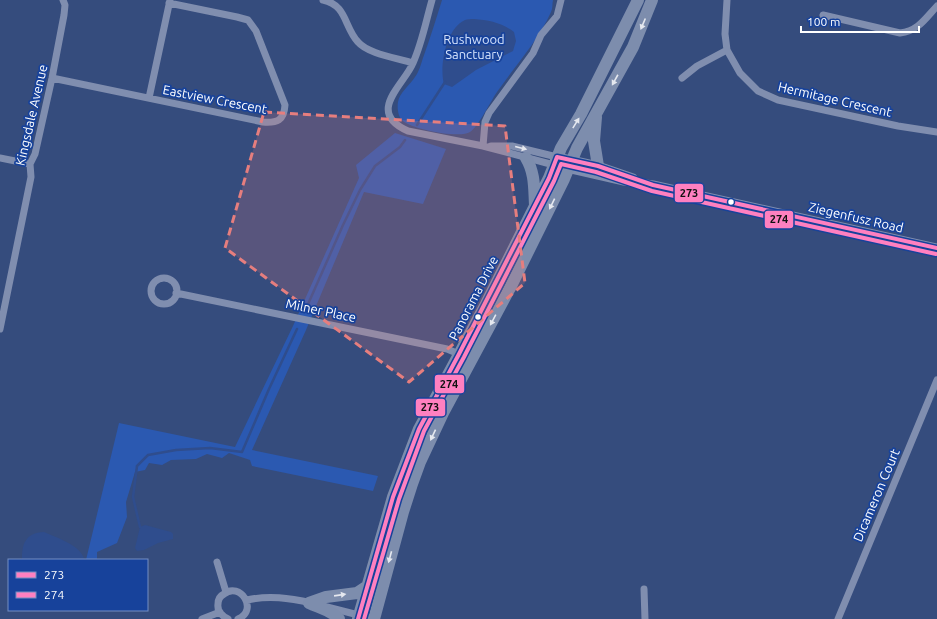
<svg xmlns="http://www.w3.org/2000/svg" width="937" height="619" font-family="Ubuntu,sans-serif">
	<rect width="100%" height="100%" fill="#354c7d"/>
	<!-- green -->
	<path fill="#2b59b1" d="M442 0H553C552 4 553 8 551 12 538 41 515 66 497 92 490 102 479 126 470 132 460 139 412 129 403 121 398 117 397 108 398 102 399 93 410 85 415 77 419 72 421 64 423 58 430 39 436 19 442 0Z
		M395 133 446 149 423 204 364 192 306 330 252 450 378 476 373 491 252 466 250 460 229 453 222 458 207 454 196 459 171 460 162 465 149 463 145 470 135 472 126 502 127 517 117 543 97 552V560H86L119 423 235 447 293 326 359 178 356 165Z"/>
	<!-- water -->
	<path fill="#2f4d8d" d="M474 19C489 20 502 23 514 32L516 41 513 51 476 70 452 87 444 84C439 67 446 28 465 20 467 19 471 19 474 19Z
		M145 525 171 532 173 534V539L158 543 144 550 137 551 135 548 140 527Z
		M44 532C59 539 79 544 85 560H22C22 544 25 533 44 532Z"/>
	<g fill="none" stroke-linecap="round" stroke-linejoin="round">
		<!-- stream -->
		<path stroke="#2f4d8d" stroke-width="2.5" d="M417 125 445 82
			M305 311 343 225 360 190 375 166 400 147 405 140
			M140 527 133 497 137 466 148 455 176 450 210 448 242 452 269 389 297 329"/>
		<!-- minor -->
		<path stroke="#808eaf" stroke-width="7" d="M323 0C347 5 344 27 358 42 368 54 398 58 413 63
			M432 0C426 21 422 43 413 63 404 85 365 112 408 131L483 146 554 165
			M727 0 725 34 727 50 740 73 758 91 778 100 898 126 937 132
			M823 15 900 33C918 31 925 19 937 6
			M52 78 263 122C277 123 284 121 285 105L256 31 248 20 237 17 169 3
			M682 78 697 66 727 50
			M149 98 170 0
			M483 146 485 122 489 113 533 53 541 35 557 16 561 0
			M491 146H512L557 157
			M0 158 30 164
			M151 291a13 13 0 1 1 26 0a13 13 0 1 1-26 0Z
			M176 293 447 349 459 354
			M0 329 31 177 30 164 35 154 52 78 64 15 65 5 63 0
			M217 562 226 592
			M644 589 645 619
			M247 600C269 595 289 598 312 603
			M327 607 374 619
			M202 619 220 612
			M228 619C222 616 217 611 218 604 218 600 220 596 224 594 240 581 259 610 238 619
			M838 619 937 380"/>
		<!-- tertiary -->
		<path stroke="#808eaf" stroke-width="9" d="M557 157 598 166 633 178
			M554 165 624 181 653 185 937 248"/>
		<!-- primary -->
		<path stroke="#7d8dad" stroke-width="12" d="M596 117 594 141 598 166
			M526 158C535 173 534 188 535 205
			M309 603 326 597 357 593 369 585
			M309 603C320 608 331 610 339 619
			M358 619 393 497 419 429 486 304 549 178 561 148 581 114 638 0
			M374 619 403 512 412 484 420 462 443 413 511 286 564 179 577 148 633 47 652 0"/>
		<!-- bus-1 casing -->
		<g stroke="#17429b" stroke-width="7">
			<path id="bus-1" d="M358 619 393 497 419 429 459 354 549 178 557 157 598 166 653 185 937 248"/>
		</g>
		<!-- bus-2 casing -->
		<g stroke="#17429b" stroke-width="7">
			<path id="bus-2" d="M364 619 399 499 424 431 464 357 554 181 561 164 596 172 652 191 936 254"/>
		</g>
		<!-- bus-1 -->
		<use href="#bus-1" stroke="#ff80c0" stroke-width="4"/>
		<!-- bus-2 -->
		<use href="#bus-2" stroke="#ff80c0" stroke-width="4"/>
	</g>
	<!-- one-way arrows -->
	<defs><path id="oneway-solid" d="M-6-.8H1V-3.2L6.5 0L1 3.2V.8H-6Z"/></defs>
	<g fill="#e5e8ef">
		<use href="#oneway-solid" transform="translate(643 24) rotate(113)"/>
		<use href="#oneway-solid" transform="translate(615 80) rotate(119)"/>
		<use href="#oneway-solid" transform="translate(576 123) rotate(-58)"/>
		<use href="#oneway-solid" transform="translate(552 204) rotate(116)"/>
		<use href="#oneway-solid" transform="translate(493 320) rotate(118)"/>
		<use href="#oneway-solid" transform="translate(433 435) rotate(115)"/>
		<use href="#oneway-solid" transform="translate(390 557) rotate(105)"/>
		<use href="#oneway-solid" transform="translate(340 595) rotate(-8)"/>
	</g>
	<use fill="#e6e8ef" href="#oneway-solid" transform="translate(521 148) rotate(14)"/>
	<!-- marked area -->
	<path fill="#e67e7e" fill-opacity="0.2" stroke="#e67e7e" stroke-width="3" stroke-dasharray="8 5" stroke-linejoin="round" d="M264 112 505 126 525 283 409 382 225 248Z"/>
	<!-- markers -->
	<g fill="#fff" stroke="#17429b" stroke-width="1.5">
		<circle cx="731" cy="202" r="3.5"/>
		<circle cx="478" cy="317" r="3.5"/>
	</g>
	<g text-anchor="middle" stroke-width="3.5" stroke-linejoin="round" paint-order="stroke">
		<!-- park labels -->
		<g font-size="13" fill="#d4e2fc" stroke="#17429b">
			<text x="474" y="44">Rushwood<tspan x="474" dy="15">Sanctuary</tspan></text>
		</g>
		<!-- street labels -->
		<g font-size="13" fill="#fff" stroke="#17429b">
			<text transform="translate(215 99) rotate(11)" y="5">Eastview Crescent</text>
			<text transform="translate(835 99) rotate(13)" y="5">Hermitage Crescent</text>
			<text transform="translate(31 115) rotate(-77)" y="5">Kingsdale Avenue</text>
			<text transform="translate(856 217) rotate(13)" y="5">Ziegenfusz Road</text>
			<text transform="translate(473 298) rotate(-63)" y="5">Panorama Drive</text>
			<text transform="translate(321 310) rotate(12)" y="5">Milner Place</text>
			<text transform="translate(876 495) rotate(-67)" y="5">Dicameron Court</text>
		</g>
	</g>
	<g stroke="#17429b" stroke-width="1.5">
		<rect x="674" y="183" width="30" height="20" rx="4" fill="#ff80c0"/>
		<rect x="764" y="210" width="30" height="19" rx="4" fill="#ff80c0"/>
		<rect x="434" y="374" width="31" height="20" rx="4" fill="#ff80c0"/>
		<rect x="415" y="398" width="31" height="19" rx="4" fill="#ff80c0"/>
	</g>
	<g font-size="11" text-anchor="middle" font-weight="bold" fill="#111">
		<text x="689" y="197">273</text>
		<text x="779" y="223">274</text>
		<text x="449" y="388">274</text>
		<text x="430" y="411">273</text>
	</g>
	<!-- legend -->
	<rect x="8" y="559" width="140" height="52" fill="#17429b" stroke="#748ec3"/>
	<rect x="16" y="572" width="20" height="6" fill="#ff80c0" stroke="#748ec3"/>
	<text x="44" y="579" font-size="12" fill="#ffffff">273</text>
	<rect x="16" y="592" width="20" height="6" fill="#ff80c0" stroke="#748ec3"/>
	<text x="44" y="599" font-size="12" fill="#ffffff">274</text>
	<!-- scale -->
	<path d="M801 26v6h118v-6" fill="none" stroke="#ffffff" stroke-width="2"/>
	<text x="807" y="26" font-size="12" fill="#ffffff" stroke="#17429b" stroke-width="3" paint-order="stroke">100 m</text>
</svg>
